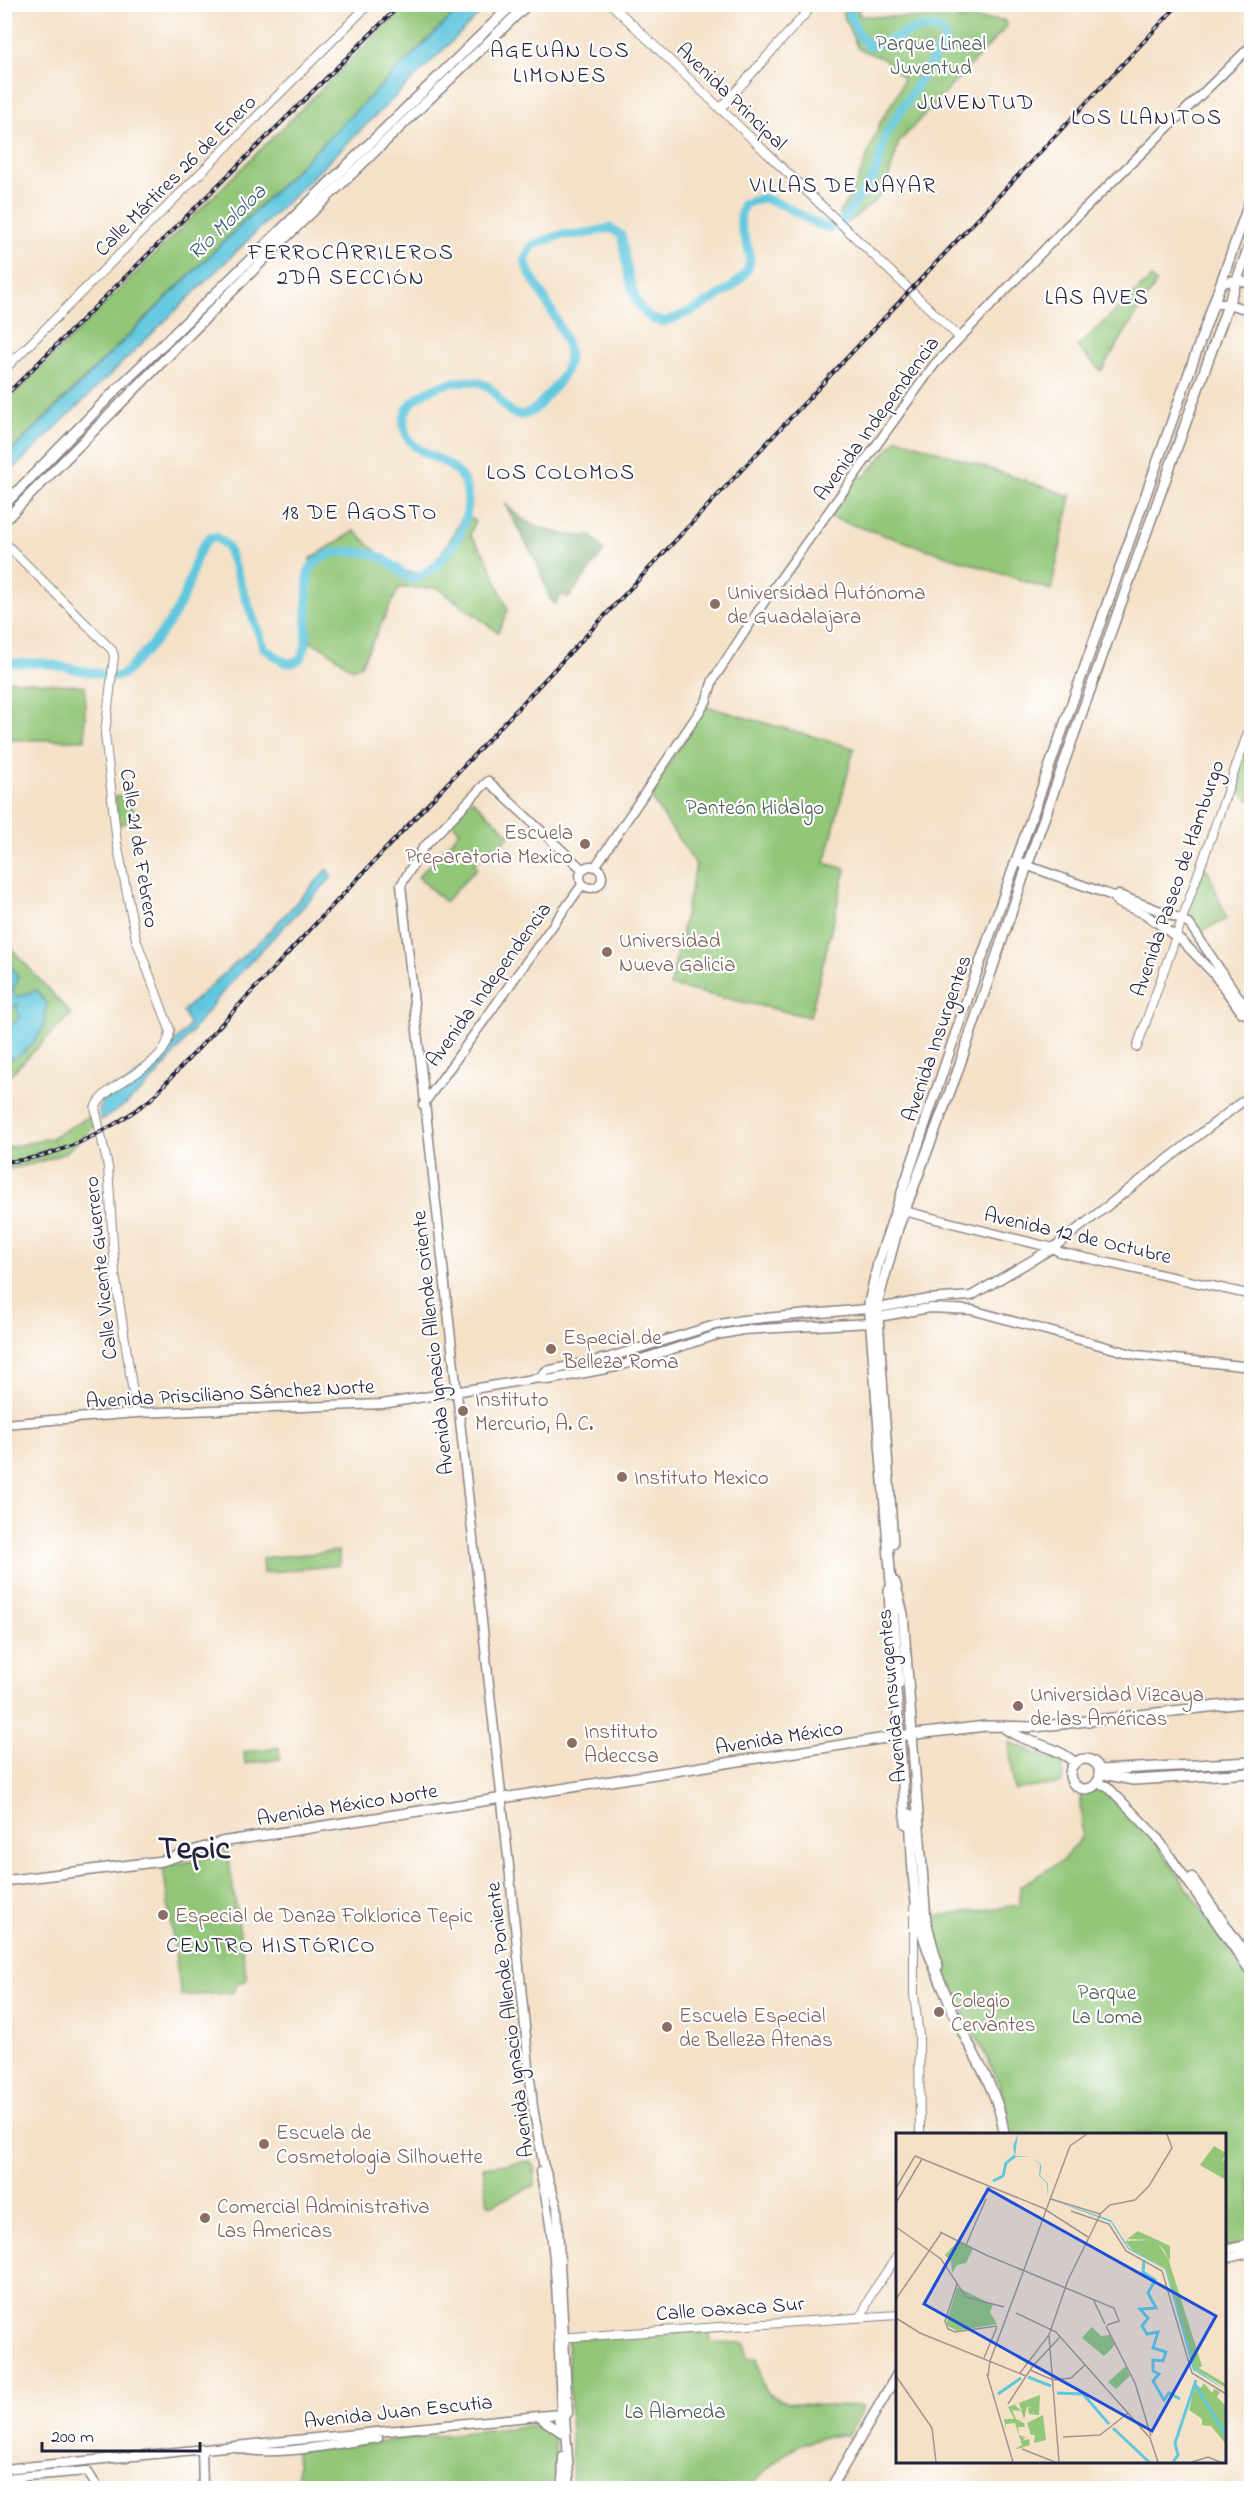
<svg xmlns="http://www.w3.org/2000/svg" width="1256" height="2493" font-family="'Indie Flower',sans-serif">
	<rect width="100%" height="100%" fill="#fff"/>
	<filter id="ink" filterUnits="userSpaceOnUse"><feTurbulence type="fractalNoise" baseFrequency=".0167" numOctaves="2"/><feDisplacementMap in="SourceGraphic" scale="12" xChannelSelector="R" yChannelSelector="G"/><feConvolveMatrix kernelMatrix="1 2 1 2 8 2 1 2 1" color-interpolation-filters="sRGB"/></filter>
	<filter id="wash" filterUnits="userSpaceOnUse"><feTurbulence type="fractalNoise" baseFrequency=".008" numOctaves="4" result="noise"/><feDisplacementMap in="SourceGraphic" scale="24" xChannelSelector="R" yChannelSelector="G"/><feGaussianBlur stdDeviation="1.35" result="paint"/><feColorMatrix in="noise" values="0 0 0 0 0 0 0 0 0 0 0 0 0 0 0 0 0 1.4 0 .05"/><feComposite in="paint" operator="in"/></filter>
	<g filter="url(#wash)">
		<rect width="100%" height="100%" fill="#f4e1c7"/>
		<!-- green -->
		<path fill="#92c678" stroke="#5a745a" stroke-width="1.5" d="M406 5H463L5 457V403Z
			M839 5H857L860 16 1004 20 1007 26 899 142 886 187 878 198 848 223 839 213C861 182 864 162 878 128 885 108 898 102 903 78L884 59 858 49Z
			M1151 278 1156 283 1101 371 1077 347Z
			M898 438 1071 496 1051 590 829 517 859 476 864 477Z
			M464 513 475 521 470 535 487 558 508 610 498 632 438 588H399L361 665 352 669 324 648 310 642V559L355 531C414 590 427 588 464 513Z
			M5 680 85 686V740H5Z
			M705 706 854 748 825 863 846 869 810 1017 670 986 696 865 649 795Z
			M1251 726V801L1231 786Z
			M127 793 136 819 119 825 115 797Z
			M472 799 510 835 496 850 491 846 474 864 477 868 445 902 418 877 460 831 450 821Z
			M1203 868 1208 870 1227 919 1199 932 1184 917Z
			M7 944 71 1014 5 1080 4 946Z
			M90 1116 94 1127 65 1153 36 1163 5 1170V1148L51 1138Z
			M339 1551V1565L263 1573 262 1558Z
			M1009 1742 1064 1764 1062 1783 1014 1790Z
			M279 1747 280 1759 245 1764 244 1752Z
			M1096 1790 1106 1791 1152 1837 1251 1981V2241L1225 2248 1224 2134H1012C1006 2064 940 1999 933 1924L939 1916 1020 1905V1886L1062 1861 1082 1836 1081 1796Z
			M227 1847 247 1980 238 1983 232 1993 181 1996 163 1867 207 1858Z
			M530 2161 534 2166 535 2185 494 2204H488L483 2167Z
			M710 2332 711 2342 745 2343 747 2359 757 2358C760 2369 760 2381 766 2390 780 2411 841 2404 863 2406L864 2408 848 2435C801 2435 779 2455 749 2488H573L567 2339Z
			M544 2424 555 2430 556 2482 553 2488 298 2485 296 2451Z"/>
		<!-- forest -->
		<path fill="#75ab68" stroke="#4c6652" stroke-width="1.5" d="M505 504C512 509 519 517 527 522 547 532 570 537 592 536L604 551 569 598 562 594 555 604 550 599 538 566Z"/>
		<!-- water -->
		<path fill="#61c7de" stroke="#42748c" stroke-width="1.5" d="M463 5H489L5 477V458Z
			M327 870 332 877C294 917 253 956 218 998 181 1042 153 1093 101 1120L99 1112 101 1103 160 1057 187 1029 189 1024 183 1011 263 938Z
			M5 962C13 967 16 971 18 980L12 991 17 997 37 990 47 1005C45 1012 46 1018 44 1024 41 1037 24 1054 12 1059L5 1055V1028L8 1029 20 1016 17 1012 18 1004 8 1010 5 1008 7 993Z"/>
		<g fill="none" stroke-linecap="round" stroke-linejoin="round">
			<!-- river -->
			<path stroke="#61c7de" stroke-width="9" d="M4 663H43L116 677 125 673C150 648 175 622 187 588 194 569 195 553 209 538L216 537 227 546 264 648 284 662 293 663 301 658 306 645 308 573C320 547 361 547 384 559 393 565 402 573 410 579 446 572 482 512 462 478 448 454 408 458 404 426 399 394 456 375 481 383 497 388 502 412 518 415 530 416 538 407 544 399 554 388 569 372 569 356 569 336 539 290 528 270L525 260 532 245 561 235 584 234 610 228 621 235C628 261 628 318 663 322 685 315 752 286 750 258 748 236 734 228 744 204L763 198 783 205 819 225 829 228 840 224 868 185 876 171 886 134 944 42V34C921 15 893 45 869 46L859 35 846 4"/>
		</g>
	</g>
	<g filter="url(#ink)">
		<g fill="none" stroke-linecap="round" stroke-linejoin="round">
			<!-- trunk-tunnel -->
			<path stroke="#cabbab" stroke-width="9" stroke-dasharray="9 4.5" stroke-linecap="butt" d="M908 1733 911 1782
				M907 1775 910 1814"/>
			<!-- tertiary casing -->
			<g stroke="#8b8281" stroke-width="10">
				<path id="tertiary" d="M611 4 959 337
					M720 109 814 4
					M4 370 369 4
					M4 542 112 650 114 656 105 734 117 843 136 939 170 1030C168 1070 107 1079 95 1108L108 1167 115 1274 136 1413
					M1137 1047 1252 721
					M914 1907V1995L919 2036 920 2134
					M861 2317 872 2293 898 2255
					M558 2338 898 2315"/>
			</g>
			<!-- secondary casing -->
			<g stroke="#8b8281" stroke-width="11">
				<path id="secondary" d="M1221 284 1237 279 1252 285
					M1214 304H1228L1252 311
					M1017 862 1113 896 1119 895 1181 919 1190 925 1252 1017
					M580 877a11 11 0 1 1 22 0a11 11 0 1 1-22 0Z
					M595 867 706 702 713 680 768 596 934 365 1065 228 1252 45
					M1113 896 1118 903 1145 914 1183 942 1213 973 1242 1013 1249 1015
					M423 1105 582 885
					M900 1210 1053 1248 1059 1252 1252 1295
					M539 1378 546 1371 607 1358 715 1325 742 1320 878 1308 929 1299 971 1296 1053 1248 1252 1094
					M4 1424 136 1413 382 1404 539 1378 548 1380 616 1367 717 1335 743 1330 870 1323 878 1317 930 1308 972 1310 1136 1355 1252 1367
					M1096 1783 1107 1786 1156 1836 1252 1974
					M1192 1877 1252 1962
					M540 2172C559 2250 558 2333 561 2413L558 2418 562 2432
					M1224 2250 1252 2244
					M1224 2259 1252 2252
					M543 2420 562 2433
					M234 2447C270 2459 339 2443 378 2438
					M202 2449 203 2488
					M4 2469 568 2413
					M4 2478 87 2471 98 2488
					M562 2488 563 2457
					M570 2488 565 2417 568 2413 557 2206 543 2163 533 2107 509 1866 401 885 423 848 488 781 582 869"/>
			</g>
			<!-- primary casing -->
			<g stroke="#8b8281" stroke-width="12">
				<path id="primary" d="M4 505 112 394 513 4
					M4 521 282 241 528 4
					M895 1582 903 1614 926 1921 938 1966
					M889 1590 892 1651
					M895 1676 906 1824
					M1002 1726C1024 1744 1055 1744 1075 1763
					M1070 1774a15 15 0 1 1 30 0a15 15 0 1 1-30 0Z
					M1099 1770 1252 1762
					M1099 1773 1133 1780 1252 1773
					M4 1881 162 1861 221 1842 899 1736 986 1726 1035 1727 1252 1702"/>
			</g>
			<!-- trunk casing -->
			<g stroke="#8b8281" stroke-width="12">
				<path id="trunk" d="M893 1544 878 1317V1301L898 1228 957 1073 1027 866 1252 238
					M899 1684 869 1303 878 1263 970 991 1252 195
					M910 1814C912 1849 912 1885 919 1919 925 1949 940 1980 952 2009 969 2051 999 2088 1004 2134
					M831 2488 898 2373"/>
			</g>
			<!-- tertiary -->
			<use href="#tertiary" stroke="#fff" stroke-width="8"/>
			<!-- secondary -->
			<use href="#secondary" stroke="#fff" stroke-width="8"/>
			<!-- primary -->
			<use href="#primary" stroke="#fff" stroke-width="9"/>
			<!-- trunk -->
			<use href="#trunk" stroke="#fff" stroke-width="9"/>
			<!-- rail casing -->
			<g stroke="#22223b" stroke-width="4">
				<path id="rail" d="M4 397 401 4
					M4 1162C59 1158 108 1132 151 1099L1179 4"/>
			</g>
			<!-- rail -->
			<use href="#rail" stroke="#fff" stroke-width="1.5" stroke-dasharray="4.5" stroke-linecap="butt"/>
		</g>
	</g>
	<!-- markers -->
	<g fill="#8d6e63" stroke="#fff" stroke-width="2">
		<circle cx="715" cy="604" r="6"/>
		<circle cx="585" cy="844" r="6"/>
		<circle cx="607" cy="952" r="6"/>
		<circle cx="551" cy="1349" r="6"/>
		<circle cx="463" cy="1411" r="6"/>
		<circle cx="622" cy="1477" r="6"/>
		<circle cx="1018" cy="1706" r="6"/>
		<circle cx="572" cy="1743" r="6"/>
		<circle cx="163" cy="1915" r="6"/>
		<circle cx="939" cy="2012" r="6"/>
		<circle cx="667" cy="2027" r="6"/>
		<circle cx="264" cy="2144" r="6"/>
		<circle cx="205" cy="2218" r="6"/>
	</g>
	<g text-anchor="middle" stroke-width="4.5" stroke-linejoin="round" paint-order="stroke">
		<!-- park labels -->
		<g font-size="21" fill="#495b50" stroke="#fff">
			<text x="931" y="50">Parque Lineal<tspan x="931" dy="24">Juventud</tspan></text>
			<text x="755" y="814">Panteón Hidalgo</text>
			<text x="1107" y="1999">Parque<tspan x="1107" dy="24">La Loma</tspan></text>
			<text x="675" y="2418">La Alameda</text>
		</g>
		<!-- street labels -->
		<g font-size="21" fill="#22223b" stroke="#fff">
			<text transform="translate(732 96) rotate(44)" y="7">Avenida Principal</text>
			<text transform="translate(175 175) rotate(-45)" y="7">Calle Mártires 26 de Enero</text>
			<text transform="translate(876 418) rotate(-54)" y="7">Avenida Independencia</text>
			<text transform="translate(140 848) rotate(81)" y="7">Calle 21 de Febrero</text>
			<text transform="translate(1177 878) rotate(-71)" y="7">Avenida Paseo de Hamburgo</text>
			<text transform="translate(488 984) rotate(-54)" y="7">Avenida Independencia</text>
			<text transform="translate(936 1038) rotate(-71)" y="7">Avenida Insurgentes</text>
			<text transform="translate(1078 1235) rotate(13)" y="7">Avenida 12 de Octubre</text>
			<text transform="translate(100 1268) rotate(-96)" y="7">Calle Vicente Guerrero</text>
			<text transform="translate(432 1343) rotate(-96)" y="7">Avenida Ignacio Allende Oriente</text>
			<text transform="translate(230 1393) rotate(-3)" y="7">Avenida Prisciliano Sánchez Norte</text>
			<text transform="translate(891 1696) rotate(-95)" y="7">Avenida Insurgentes</text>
			<text transform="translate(779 1737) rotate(-9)" y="7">Avenida México</text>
			<text transform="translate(347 1804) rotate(-9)" y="7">Avenida México Norte</text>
			<text transform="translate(509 2020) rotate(-97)" y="7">Avenida Ignacio Allende Poniente</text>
			<text transform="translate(730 2308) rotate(-4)" y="7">Calle Oaxaca Sur</text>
			<text transform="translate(398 2411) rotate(-6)" y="7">Avenida Juan Escutia</text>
		</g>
		<!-- education labels -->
		<g font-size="21" fill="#785e54" stroke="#fff" text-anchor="start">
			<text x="727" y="599">Universidad Autónoma<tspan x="727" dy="24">de Guadalajara</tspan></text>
			<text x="573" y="839" text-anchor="end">Escuela<tspan x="573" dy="24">Preparatoria Mexico</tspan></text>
			<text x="619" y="947">Universidad<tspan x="619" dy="24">Nueva Galicia</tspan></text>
			<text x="563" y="1344">Especial de<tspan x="563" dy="24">Belleza Roma</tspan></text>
			<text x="475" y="1406">Instituto<tspan x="475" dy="24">Mercurio, A. C.</tspan></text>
			<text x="634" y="1484">Instituto Mexico</text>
			<text x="1030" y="1701">Universidad Vizcaya<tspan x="1030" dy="24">de las Américas</tspan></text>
			<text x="584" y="1738">Instituto<tspan x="584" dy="24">Adeccsa</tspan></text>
			<text x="175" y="1922">Especial de Danza Folklorica Tepic</text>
			<text x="951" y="2007">Colegio<tspan x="951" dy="24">Cervantes</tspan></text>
			<text x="679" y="2022">Escuela Especial<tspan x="679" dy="24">de Belleza Atenas</tspan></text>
			<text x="276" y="2139">Escuela de<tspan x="276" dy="24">Cosmetologia Silhouette</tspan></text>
			<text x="217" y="2213">Comercial Administrativa<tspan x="217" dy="24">Las Americas</tspan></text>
		</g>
		<!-- neighbourhood labels -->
		<g font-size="22" letter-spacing="1.5" fill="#22223b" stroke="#fff">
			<text x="560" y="57">AGEUAN LOS<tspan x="560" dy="25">LIMONES</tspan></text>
			<text x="976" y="109">JUVENTUD</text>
			<text x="1147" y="124">LOS LLANITOS</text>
			<text x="843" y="192">VILLAS DE NAYAR</text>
			<text x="351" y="259">FERROCARRILEROS<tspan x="351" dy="25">2DA SECCIÓN</tspan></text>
			<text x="1097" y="304">LAS AVES</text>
			<text x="561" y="479">LOS COLOMOS</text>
			<text x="360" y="519">18 DE AGOSTO</text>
			<text x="271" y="1952">CENTRO HISTÓRICO</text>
		</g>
		<!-- water labels -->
		<g font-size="22" font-style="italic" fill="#385c74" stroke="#fff">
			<text transform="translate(226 221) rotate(-44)" y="8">Río Mololoa</text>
		</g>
		<!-- town labels -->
		<g font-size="33" font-weight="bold" fill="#22223b" stroke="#fff">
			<text x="194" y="1858">Tepic</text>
		</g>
	</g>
	<!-- overview -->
	<g transform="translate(896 2133)">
		<rect width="330" height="330" fill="#f4e1c7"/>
		<path d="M318 13 330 20 326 29 330 25V47L304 32ZM242 98 274 113V128L268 117 262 111 272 125 306 233 303 235 330 251V255L299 236 270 136 237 118 229 108 255 107 231 106ZM62 108 77 116 70 130 61 132 56 140 55 128 49 122ZM61 154 97 172 94 179 101 191 61 198 50 192ZM196 194 205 203 214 202 219 212 208 223 186 205ZM230 233 234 243 220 256 212 249ZM308 250 316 260 318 256 324 259 321 264 330 273V311L315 293 306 292V286L293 277 299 251 305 255ZM144 262 143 282 133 281 132 275H136L131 274 128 286 123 270 119 272 125 278 116 277 120 286 127 289 119 288 128 290 129 294H122L123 302 132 305 126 304 129 306 125 308 133 306 134 312 118 317 126 312 119 290 110 291V296L108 286H118L112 274ZM147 282 150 307 138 310 139 302H135L131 290Z" fill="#92c678"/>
		<path d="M122 1 119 23 135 24 145 32V36L144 43 152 50 151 65 215 87 233 115 270 136 299 236 330 257 297 237 269 136 232 116 215 89 151 65V50L143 43 144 32 135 24H119L117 13Z" fill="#61c7de"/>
		<path fill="none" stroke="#61c7de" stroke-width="3" d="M97 48 107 43 110 30 119 23M248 127 247 139 259 147 252 160 260 175 244 176 252 185 246 193 251 201 262 199 257 215 270 219 267 228 257 227V238L263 241 257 248 268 267 273 260 284 266M132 244 155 253M299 251 330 303M161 260 187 261 213 291M102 261 125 245M217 295 253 329M277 329 282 322 279 310 300 247"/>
		<path fill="none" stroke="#a0958f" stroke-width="1.5" d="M0 55 19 23 147 75 192 104M155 66 204 81M0 70 26 26M175 78 213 91 230 118 266 138 296 240 330 261M203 82 214 72 239 67 253 53 276 15 271 1M0 94 45 126 70 164 108 174M44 99 90 122 218 175 223 188 211 192M62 108 94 54M70 112 90 66M61 151 49 188 52 196 59 199 101 193M0 166 46 99M197 166 209 191M120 180 160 199 254 305 262 329M0 185 24 200 130 243M210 193 239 250 255 303M153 203 163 329M88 225 101 194M134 237 157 247 175 245 189 232M124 240 153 202 172 147 205 80M91 241 117 329M0 243 36 295 40 329M92 243 94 228 174 13 191 1M112 271 136 234 164 204M167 304 204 302 232 280M126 316 159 329M296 329 312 324 324 329"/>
		<path fill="#1d4ed8" fill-opacity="0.15" stroke="#1d4ed8" stroke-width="3" d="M92 56 320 183 256 298 28 171Z"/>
		<rect width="330" height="330" fill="none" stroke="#22223b" stroke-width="3"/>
	</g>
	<!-- margin -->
	<rect width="1256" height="2493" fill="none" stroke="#fff" stroke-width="24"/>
	<!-- scale -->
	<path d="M42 2442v9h158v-9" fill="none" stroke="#22223b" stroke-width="3"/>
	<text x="51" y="2442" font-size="18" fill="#22223b" stroke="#ffffff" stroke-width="4.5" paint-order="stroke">200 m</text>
</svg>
